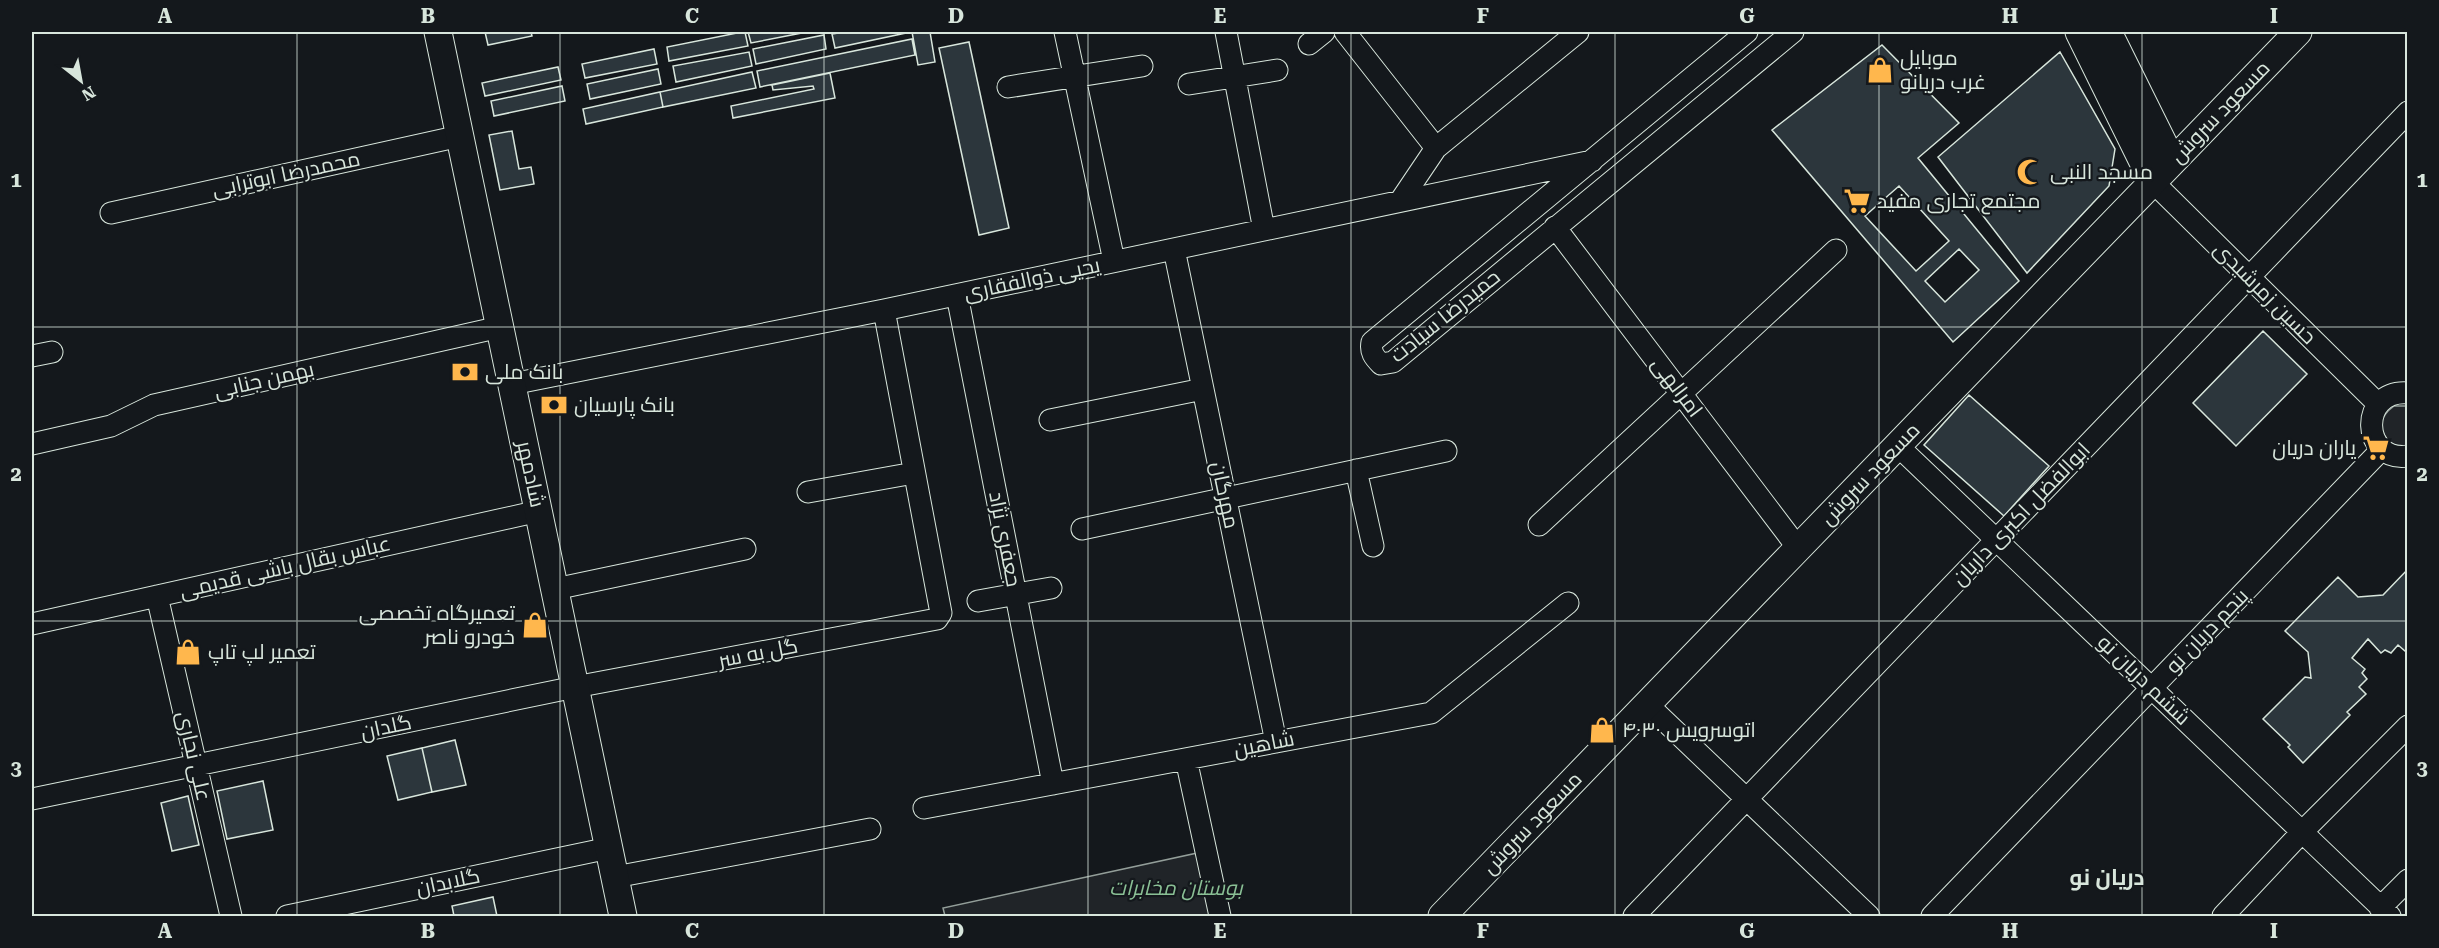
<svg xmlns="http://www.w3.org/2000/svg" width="2439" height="948" font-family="'Roboto Serif',Cairo,serif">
	<rect width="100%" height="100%" fill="#14181c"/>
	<!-- green -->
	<path fill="#202428" stroke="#939e99" stroke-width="1.5" d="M2394 406H2407V446L2392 445C2379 432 2377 418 2394 406Z
		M1202 852 1213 916H945L943 908Z"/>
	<!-- building -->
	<path fill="#2c363c" stroke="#d8e6dc" stroke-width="1.5" fill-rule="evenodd" d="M485 32H531L532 36 488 45Z
		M742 32H745L748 46 669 61 667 47Z
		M748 32H807L751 43Z
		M845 32H905L906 33 835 48 832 34Z
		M912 32H930L935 62 918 65Z
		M824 35 826 49 756 64 753 49Z
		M912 39 915 55 760 87 757 71Z
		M969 42 1009 228 979 235 939 48Z
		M1882 45 1959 123 1918 158 2019 281 1953 342 1772 130ZM1899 186 1949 241 1916 271 1865 216ZM1959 249 1979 270 1945 302 1925 281Z
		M654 49 657 64 585 78 582 64Z
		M749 52 752 66 676 82 673 66Z
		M2060 52 2115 149 2109 186 2027 273 1938 157Z
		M558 67 561 80 485 96 482 83Z
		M658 69 661 84 590 99 587 84Z
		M752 72 756 88 663 107 660 92Z
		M830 73 835 98 733 118 731 106 814 89 813 86 773 90 772 85Z
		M562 86 565 101 494 116 491 101Z
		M660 92 663 107 586 124 583 109Z
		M512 131 519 169 531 167 534 184 500 190 489 135Z
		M2263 331 2307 374 2236 446 2193 403Z
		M1969 395 2049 466 2004 516 1924 445Z
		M2408 569V648L2405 651 2398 645 2391 653 2385 650 2381 653 2368 639 2352 658 2365 669 2362 673 2367 679 2359 687 2366 694 2347 712 2350 715 2303 763 2288 747 2290 745 2263 719 2305 677 2311 678 2308 652 2285 631 2338 577 2358 597 2383 595Z
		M455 740 466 785 432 792 422 748Z
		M422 748 432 792 398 800 387 756Z
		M263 781 273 830 227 839 217 791Z
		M188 796 199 845 172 851 161 803Z
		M493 897 497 916H454L452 906Z"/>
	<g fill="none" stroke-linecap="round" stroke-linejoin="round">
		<!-- minor casing -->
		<g stroke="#d8e6dc" stroke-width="23">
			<path id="minor" d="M1065 32 1114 261
				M1226 32 1264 230
				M1345 32 1436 148
				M1747 32 1372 342C1370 352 1374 357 1381 364L1393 362 1793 32
				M1309 44 1324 32
				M1189 84 1277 70
				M1008 87 1142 66
				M2153 182 2378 404
				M1401 200 1436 148 1578 32
				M111 213 460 136
				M1555 227 1798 548
				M1174 249 1276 742
				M957 295 1053 784
				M32 356 52 352
				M512 384 884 310 1592 161
				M2408 393C2358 389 2361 463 2408 456
				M1050 420 1203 389
				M32 444 111 426 154 405 500 327
				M1897 445 2390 916
				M1356 470 1373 546
				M808 492 914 473
				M1539 525 1836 250
				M1082 529 1446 451
				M555 589 745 549
				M157 596 231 916
				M978 601 1051 588
				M32 624 539 511
				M1647 704 1869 916
				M1186 759 1220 916
				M32 799 575 687 937 619 941 613 884 310
				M924 808 1431 713 1568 603
				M615 877 870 829
				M2380 908 2408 880
				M287 916 609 848
				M1634 916 2408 112
				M1932 916 2382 449
				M2223 916 2301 833 2408 726"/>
		</g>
		<!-- major casing -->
		<g stroke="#d8e6dc" stroke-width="29">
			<path id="major" d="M438 32 623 916
				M2079 32 2153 182
				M2108 32 2172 161
				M1442 916 2298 32"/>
		</g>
		<!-- minor -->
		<use href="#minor" stroke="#14181c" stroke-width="21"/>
		<!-- major -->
		<use href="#major" stroke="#14181c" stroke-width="27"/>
	</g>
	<!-- grid -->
	<path fill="none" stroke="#d8e6dc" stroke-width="1.5" stroke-opacity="0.55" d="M297 32V916M560 32V916M824 32V916M1088 32V916M1351 32V916M1615 32V916M1879 32V916M2142 32V916M32 327H2408M32 621H2408"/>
	<!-- icons -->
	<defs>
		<g id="shop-bare" transform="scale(2.07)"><path d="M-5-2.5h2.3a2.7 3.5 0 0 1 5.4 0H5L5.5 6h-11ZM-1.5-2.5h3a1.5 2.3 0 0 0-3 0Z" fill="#ffb74d" stroke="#14181c" stroke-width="2.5" paint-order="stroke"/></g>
		<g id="mosque-bare" transform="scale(2.07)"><path d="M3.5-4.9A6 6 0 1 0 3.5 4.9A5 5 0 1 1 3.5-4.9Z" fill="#ffb74d" stroke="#14181c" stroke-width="2.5" paint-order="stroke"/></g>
		<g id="supermarket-bare" transform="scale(2.07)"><path d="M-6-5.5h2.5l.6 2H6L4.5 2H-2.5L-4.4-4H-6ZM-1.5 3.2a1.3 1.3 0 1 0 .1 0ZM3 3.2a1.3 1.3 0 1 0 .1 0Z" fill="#ffb74d" stroke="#14181c" stroke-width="2.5" paint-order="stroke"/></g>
		<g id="bank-bare" transform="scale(2.07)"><path d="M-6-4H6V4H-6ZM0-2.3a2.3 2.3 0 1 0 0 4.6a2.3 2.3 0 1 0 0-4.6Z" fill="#ffb74d" stroke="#14181c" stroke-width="2.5" paint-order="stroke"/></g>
	</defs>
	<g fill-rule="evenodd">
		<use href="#shop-bare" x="1880" y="70"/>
		<use href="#mosque-bare" x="2030" y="172"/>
		<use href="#supermarket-bare" x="1857" y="201"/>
		<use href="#bank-bare" x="465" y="372"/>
		<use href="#bank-bare" x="554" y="405"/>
		<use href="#supermarket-bare" x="2376" y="448"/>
		<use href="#shop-bare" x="535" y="625"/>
		<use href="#shop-bare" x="188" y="652"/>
		<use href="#shop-bare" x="1602" y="730"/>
	</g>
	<g text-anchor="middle" stroke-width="4.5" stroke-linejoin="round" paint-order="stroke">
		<!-- poi labels -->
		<g font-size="21" fill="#d8e6dc" stroke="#14181c" text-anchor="start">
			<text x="1900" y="65">موبایل<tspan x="1900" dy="24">غرب دریانو</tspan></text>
			<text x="2050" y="179">مسجد النبی</text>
			<text x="1877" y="208">مجتمع تجاری مفید</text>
			<text x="485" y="379">بانک ملی</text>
			<text x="574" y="412">بانک پارسیان</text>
			<text x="2356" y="455" text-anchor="end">یاران دریان</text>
			<text x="515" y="620" text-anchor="end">تعمیرگاه تخصصی<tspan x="515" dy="24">خودرو ناصر</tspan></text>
			<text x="208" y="659">تعمیر لپ تاپ</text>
			<text x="1622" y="737">اتوسرویس ۴۰۳۰</text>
		</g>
		<!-- street labels -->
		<g font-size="21" fill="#d8e6dc" stroke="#14181c">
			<text transform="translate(2220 112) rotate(-46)" y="7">مسعود سروش</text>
			<text transform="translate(286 174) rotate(-12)" y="7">محمدرضا ابوترابی</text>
			<text transform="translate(1032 279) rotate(-12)" y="7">یحیی ذوالفقاری</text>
			<text transform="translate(2265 293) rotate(45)" y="7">حسین زمرشيدی</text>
			<text transform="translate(1445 316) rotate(-39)" y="7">حمیدرضا سیادت</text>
			<text transform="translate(264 380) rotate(-13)" y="7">بهمن جنابی</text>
			<text transform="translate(1677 387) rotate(53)" y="7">امرالهی</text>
			<text transform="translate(531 474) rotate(78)" y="7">شادمهر</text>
			<text transform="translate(1870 474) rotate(-46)" y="7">مسعود سروش</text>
			<text transform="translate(1225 495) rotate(78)" y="7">مهرگان</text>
			<text transform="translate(2021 514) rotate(-46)" y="7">ابوالفضل اکبری داریان</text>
			<text transform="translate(1005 539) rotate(79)" y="7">جعفری نژاد</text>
			<text transform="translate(285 567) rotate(-13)" y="7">عباس بقال باشی قدیمی</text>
			<text transform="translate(2207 631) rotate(-46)" y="7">پنجم دریان‌ نو</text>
			<text transform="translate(758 653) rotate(-11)" y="7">گل به سر</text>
			<text transform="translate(2144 680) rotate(44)" y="7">ششم دریان‌ نو</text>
			<text transform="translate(386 727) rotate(-12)" y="7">گلدان</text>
			<text transform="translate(1264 744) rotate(-11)" y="7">شاهین</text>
			<text transform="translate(194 756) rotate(77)" y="7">علی نجاری</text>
			<text transform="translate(1532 823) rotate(-46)" y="7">مسعود سروش</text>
			<text transform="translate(448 882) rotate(-12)" y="7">گلابدان</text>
		</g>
		<!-- park labels -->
		<g font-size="21" font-style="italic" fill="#8ac095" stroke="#14181c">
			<text x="1176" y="895">بوستان مخابرات</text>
		</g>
		<!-- neighbourhood labels -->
		<g font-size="22" font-weight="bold" fill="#d8e6dc" stroke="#14181c">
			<text x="2107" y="885">دریان نو</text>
		</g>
	</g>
	<!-- border -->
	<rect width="2439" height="948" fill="none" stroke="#14181c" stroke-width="66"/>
	<!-- north arrow -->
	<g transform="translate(81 81) rotate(149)" stroke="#14181c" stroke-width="4.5" paint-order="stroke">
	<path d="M0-4.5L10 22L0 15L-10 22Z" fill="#d8e6dc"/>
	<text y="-9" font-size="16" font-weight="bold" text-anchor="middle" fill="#d8e6dc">N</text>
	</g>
	<rect x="33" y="33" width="2373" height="882" fill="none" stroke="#d8e6dc" stroke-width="2"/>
	<g font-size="20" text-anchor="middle" font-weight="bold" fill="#d8e6dc">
		<text x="165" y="23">A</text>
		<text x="428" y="23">B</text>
		<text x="692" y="23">C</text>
		<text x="956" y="23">D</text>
		<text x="1220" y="23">E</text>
		<text x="1483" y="23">F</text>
		<text x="1747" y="23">G</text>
		<text x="2010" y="23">H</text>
		<text x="2274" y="23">I</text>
		<text x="16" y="187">1</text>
		<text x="2422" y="187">1</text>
		<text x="16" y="481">2</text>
		<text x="2422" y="481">2</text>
		<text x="16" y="775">3</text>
		<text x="2422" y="775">3</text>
		<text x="165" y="938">A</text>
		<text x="428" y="938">B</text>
		<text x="692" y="938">C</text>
		<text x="956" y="938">D</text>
		<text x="1220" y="938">E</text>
		<text x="1483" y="938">F</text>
		<text x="1747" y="938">G</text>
		<text x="2010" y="938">H</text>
		<text x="2274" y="938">I</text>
	</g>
</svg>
